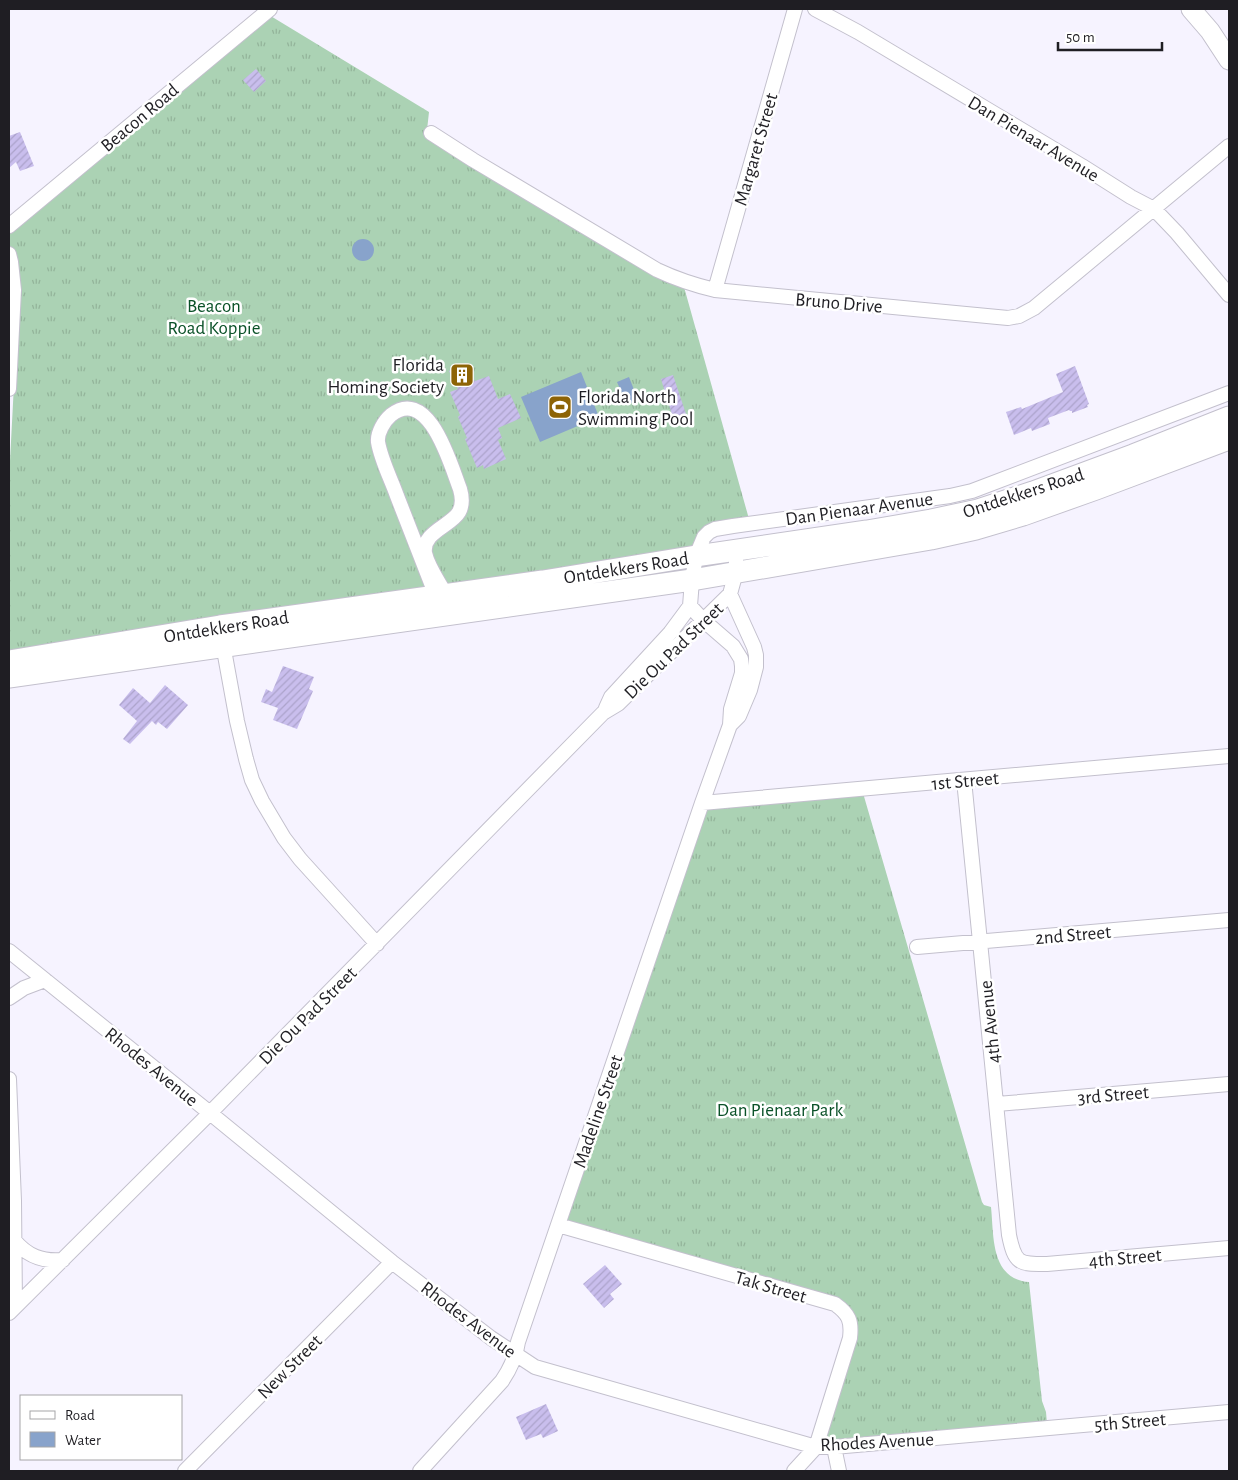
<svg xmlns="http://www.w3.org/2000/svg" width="1238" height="1480" font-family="'Alegreya Sans',sans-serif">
	<defs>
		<pattern id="grass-tufts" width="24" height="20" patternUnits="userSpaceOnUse" patternTransform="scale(1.25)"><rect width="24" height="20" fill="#abd2b4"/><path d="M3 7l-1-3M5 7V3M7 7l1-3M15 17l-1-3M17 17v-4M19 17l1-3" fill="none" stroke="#93b49a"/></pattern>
		<pattern id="building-hatch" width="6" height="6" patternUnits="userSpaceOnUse" patternTransform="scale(1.25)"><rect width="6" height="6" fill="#c9beed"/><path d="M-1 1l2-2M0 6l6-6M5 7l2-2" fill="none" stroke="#aca3cb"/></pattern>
	</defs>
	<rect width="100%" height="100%" fill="#f6f3ff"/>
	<!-- grass -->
	<path fill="url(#grass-tufts)" d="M269 15 429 112 427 130 684 287 749 519 714 525 694 549 9 653V480L19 288 14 254 9 244V231Z
		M863 793 982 1202 984 1205 991 1207C994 1235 990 1279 1029 1282L1042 1401 1046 1412 1047 1424 823 1442 851 1313 565 1221 705 808Z"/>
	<!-- water -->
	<path fill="#88a3cb" d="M352 250a11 11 0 1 1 22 0a11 11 0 1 1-22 0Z
		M581 372 599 417 540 442 521 397Z
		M629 377 638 400 627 405 617 382Z"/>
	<!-- building -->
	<path fill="url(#building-hatch)" d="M256 69 266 81 254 92 243 80Z
		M20 132 34 166 20 171 16 162 9 168V136Z
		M466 363 475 381 489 376 498 399 510 394 521 418 498 428 502 438 498 440 506 459 484 469 483 465 477 468 465 439 467 438 458 417 460 415 450 392 458 389 449 371Z
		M1075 366 1089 404 1087 405 1088 407 1072 413V411H1070L1069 410 1048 418 1050 424 1032 431 1031 428 1014 435 1006 412 1021 407 1022 409 1063 392 1056 374Z
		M673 375 686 414 673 418 661 379Z
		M283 666 314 677 309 689 313 691 297 729 273 720 278 708 261 702 266 689 272 692Z
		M165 685 188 705 167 729 158 722 156 725 152 721 130 744 123 739 137 721 119 705 133 688 150 703Z
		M605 1265 622 1284 610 1294 614 1299 604 1308 583 1284Z
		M546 1404 558 1431 543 1438 541 1434 526 1440 516 1417Z"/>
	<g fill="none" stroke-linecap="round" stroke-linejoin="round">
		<!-- street casing -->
		<g stroke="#c3c0cd" stroke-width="16">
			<path id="street" d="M815 9 858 32 1082 166 1131 197 1154 209 1177 233 1229 295
				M431 133 473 160 657 270C676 279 694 285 715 290L1008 318 1019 316 1034 308 1229 146
				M9 226 270 9
				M9 254 11 262 14 290 9 389
				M715 290 795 9
				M730 594 754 647 756 655V667L750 690 739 716 731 724
				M436 596C423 563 410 530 397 496 391 479 381 460 378 442 377 433 384 421 391 415 429 385 451 466 460 489 462 496 463 505 459 512 451 526 422 532 425 553 428 567 439 582 446 595
				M222 639 237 721 246 759 252 780 262 801 284 838 300 859 377 944
				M606 708 611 697 670 633 690 606 692 580 696 556 704 537 709 532 715 529 733 526 950 496 972 491 1229 393
				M964 780 1009 1235C1015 1265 1020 1264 1047 1264L1229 1248
				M702 803 1229 756
				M917 947 1229 920
				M9 951 210 1113 392 1262 491 1338 535 1367 816 1447H834L1229 1412
				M9 998 24 988 45 980
				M9 1079 14 1201 15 1307
				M997 1104 1229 1084
				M558 1225 835 1304C849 1314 852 1321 850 1338L816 1447 794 1471
				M14 1240C27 1256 42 1262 63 1260
				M9 1313 210 1113 603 713 618 704 730 594 736 572V551
				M834 1447 839 1471
				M185 1471 392 1262
				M420 1471 502 1381C510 1369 516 1357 518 1342L702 803 730 725 731 709 742 673V666L741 659 733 646 703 620 690 606"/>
		</g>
		<!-- secondary casing -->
		<g stroke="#c3c0cd" stroke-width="21">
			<path id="secondary" d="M1191 9 1210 31 1229 60"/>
		</g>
		<!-- primary casing -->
		<g stroke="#c3c0cd" stroke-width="23">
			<path id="primary" d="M9 661 220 626 543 581 696 556 867 531 931 520 978 510 1033 492 1133 455 1229 417
				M9 677 692 580 931 539 976 529 1023 515 1096 489 1229 439"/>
		</g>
		<!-- street -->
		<use href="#street" stroke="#fff" stroke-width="14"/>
		<!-- secondary -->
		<use href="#secondary" stroke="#fff" stroke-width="19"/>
		<!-- primary -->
		<use href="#primary" stroke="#fff" stroke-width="21"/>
	</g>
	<!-- icons -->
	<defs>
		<g id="building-square" transform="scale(1.25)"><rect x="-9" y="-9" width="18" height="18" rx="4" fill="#8d6306" stroke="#fff"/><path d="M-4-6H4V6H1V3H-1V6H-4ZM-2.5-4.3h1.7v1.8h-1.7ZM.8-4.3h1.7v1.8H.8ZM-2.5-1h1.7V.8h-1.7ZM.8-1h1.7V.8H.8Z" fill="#fff"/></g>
		<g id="stadium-square" transform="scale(1.25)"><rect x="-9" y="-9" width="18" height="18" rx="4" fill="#8d6306" stroke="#fff"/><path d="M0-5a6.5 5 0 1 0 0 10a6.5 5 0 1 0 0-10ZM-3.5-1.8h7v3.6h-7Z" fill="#fff"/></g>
	</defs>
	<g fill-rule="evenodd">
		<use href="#building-square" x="462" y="375"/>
		<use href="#stadium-square" x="560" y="407"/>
	</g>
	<g text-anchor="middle" stroke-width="5" stroke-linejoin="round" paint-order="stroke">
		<!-- street labels -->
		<g font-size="19" fill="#1f1e23" stroke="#fff">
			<text transform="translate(139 117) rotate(-40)" y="7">Beacon Road</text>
			<text transform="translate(1034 138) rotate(31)" y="7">Dan Pienaar Avenue</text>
			<text transform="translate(755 149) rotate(-74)" y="7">Margaret Street</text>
			<text transform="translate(839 302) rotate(5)" y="7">Bruno Drive</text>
			<text transform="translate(1023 492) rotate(-18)" y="7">Ontdekkers Road</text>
			<text transform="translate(859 508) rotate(-8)" y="7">Dan Pienaar Avenue</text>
			<text transform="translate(626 567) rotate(-9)" y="7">Ontdekkers Road</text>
			<text transform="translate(226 626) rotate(-9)" y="7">Ontdekkers Road</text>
			<text transform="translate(673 650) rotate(-44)" y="7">Die Ou Pad Street</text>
			<text transform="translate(965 780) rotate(-5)" y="7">1st Street</text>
			<text transform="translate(1073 934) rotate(-5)" y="7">2nd Street</text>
			<text transform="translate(307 1015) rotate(-45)" y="7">Die Ou Pad Street</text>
			<text transform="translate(989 1022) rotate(-96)" y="7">4th Avenue</text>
			<text transform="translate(152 1066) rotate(39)" y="7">Rhodes Avenue</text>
			<text transform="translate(1113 1094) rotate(-5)" y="7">3rd Street</text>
			<text transform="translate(597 1111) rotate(-71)" y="7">Madeline Street</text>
			<text transform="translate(1125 1257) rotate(-5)" y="7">4th Street</text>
			<text transform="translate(771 1286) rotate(16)" y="7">Tak Street</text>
			<text transform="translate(469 1319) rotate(37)" y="7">Rhodes Avenue</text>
			<text transform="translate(289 1366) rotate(-45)" y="7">New Street</text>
			<text transform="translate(1130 1421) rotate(-5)" y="7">5th Street</text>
			<text transform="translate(877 1441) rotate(-3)" y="7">Rhodes Avenue</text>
		</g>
		<!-- park labels -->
		<g font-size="19" fill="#0a5128" stroke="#fff">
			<text x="214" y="312">Beacon<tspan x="214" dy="22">Road Koppie</tspan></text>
			<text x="780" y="1116">Dan Pienaar Park</text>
		</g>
		<!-- poi labels -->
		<g font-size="19" fill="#1f1e23" stroke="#fff" text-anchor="end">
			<text x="444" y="371">Florida<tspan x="444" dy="22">Homing Society</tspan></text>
			<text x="578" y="403" text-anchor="start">Florida North<tspan x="578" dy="22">Swimming Pool</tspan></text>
		</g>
	</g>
	<!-- border -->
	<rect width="1238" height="1480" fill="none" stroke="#1f1e23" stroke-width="20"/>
	<!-- legend -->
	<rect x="20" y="1395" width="162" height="65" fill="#ffffff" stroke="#a5a5a7"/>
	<rect x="30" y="1411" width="25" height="8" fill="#ffffff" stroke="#a5a5a7"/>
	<text x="65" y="1420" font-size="15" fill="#1f1e23">Road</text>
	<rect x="30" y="1432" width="25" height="15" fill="#88a3cb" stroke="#a5a5a7"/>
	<text x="65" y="1445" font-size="15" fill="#1f1e23">Water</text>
	<!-- scale -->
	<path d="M1058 42v8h104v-8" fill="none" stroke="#1f1e23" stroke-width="2.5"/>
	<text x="1066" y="42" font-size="15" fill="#1f1e23" stroke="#ffffff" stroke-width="4" paint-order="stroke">50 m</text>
</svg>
